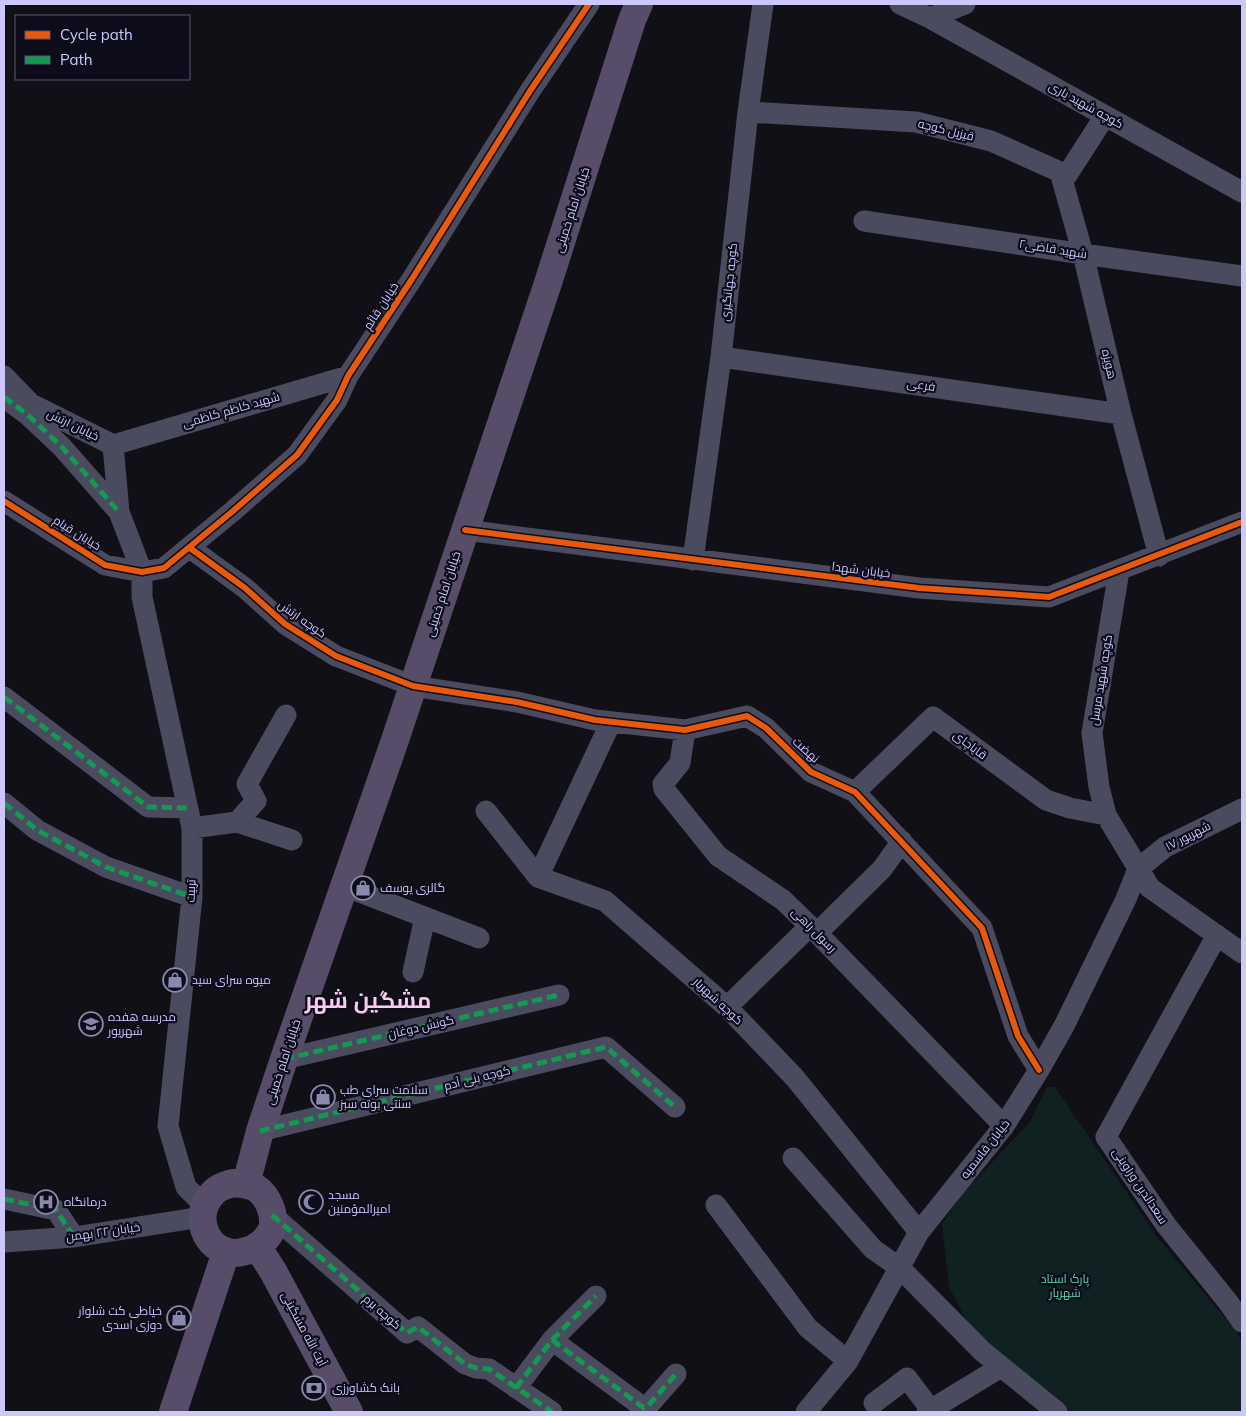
<svg xmlns="http://www.w3.org/2000/svg" width="1246" height="1416" font-family="Mulish,Cairo,sans-serif">
	<rect width="100%" height="100%" fill="#101016"/>
	<!-- green -->
	<path fill="#0f2120" d="M1047 1087H1055L1157 1237 1237 1332 1242 1343V1412H1057L982 1351 949 1287 942 1224 962 1194 1029 1123Z"/>
	<g fill="none" stroke-linecap="round" stroke-linejoin="round">
		<!-- minor -->
		<path stroke="#4b4b5f" stroke-width="21" d="M900 4 930 18 965 4
			M930 18 1242 192
			M748 112 916 122 991 141 1067 175 1105 116
			M1060 172 1083 254 1121 414 1159 556
			M864 221 1083 254 1242 276
			M721 357 1121 414
			M4 376 31 404 113 445
			M4 397 29 416 61 446 119 512
			M113 445 119 512 142 572V597L192 828V897L168 1126 186 1187 204 1205
			M113 445 348 376
			M4 501 105 565 142 572 164 568 233 511 297 455 337 400 348 376 412 279 530 91 589 4
			M465 530 919 588 1049 597 1242 522
			M190 548 245 588 285 624 336 656 413 686 517 702 595 720 685 730 747 716 766 728 811 772 855 792 982 928 1018 1036 1039 1070
			M693 560 721 357 748 112 763 4
			M1119 571 1092 733 1099 787 1106 815 1150 888 1242 953
			M4 697 148 807 188 808
			M685 730 680 763 663 784 664 789 718 856 783 900 817 933 1004 1126
			M855 792 933 717 1046 800 1070 808 1106 815
			M4 803 37 830 106 867 192 897
			M486 811 538 877 605 901 727 1007 795 1078 919 1232
			M237 822 256 801 247 784 286 715
			M192 828 237 822 292 840
			M538 877 611 722
			M344 886 479 938
			M817 933 882 869 902 841
			M1217 935 1106 1137 1166 1225 1228 1302 1242 1322
			M413 972 425 917
			M727 1007 810 926
			M284 1059 559 995
			M260 1131 606 1047 675 1107
			M793 1158 873 1249 900 1268 982 1351 1057 1412
			M4 1199 56 1210 74 1237
			M716 1205 808 1328 848 1361
			M272 1215 407 1333 418 1327 465 1364 476 1368 489 1369 552 1412
			M4 1242 74 1237 202 1217
			M552 1340 644 1408 647 1407 676 1374
			M516 1388 552 1340 596 1296
			M874 1403 907 1378 931 1410
			M806 1412 848 1361 919 1232 1004 1126 1039 1070 1064 1026 1126 899 1138 869 1165 847 1242 809
			M927 1412 1001 1367"/>
		<!-- major -->
		<path stroke="#574d69" stroke-width="28" d="M233 1183C241 1184 249 1184 256 1188 268 1196 276 1215 272 1229 269 1237 258 1248 250 1250 245 1251 240 1253 235 1253 204 1251 192 1214 213 1193 218 1187 226 1185 233 1183Z
			M246 1184 260 1131 284 1059 394 743 547 286 632 20 639 4
			M257 1246 273 1271 349 1412
			M173 1412 226 1252"/>
		<!-- quiet -->
		<path stroke="#139951" stroke-width="5" stroke-dasharray="10 5" stroke-linecap="butt" d="M4 397 29 416 61 446 119 512
			M4 697 148 807 188 808
			M4 803 37 830 106 867 192 897
			M284 1059 559 995
			M260 1131 606 1047 675 1107
			M4 1199 56 1210 74 1237
			M272 1215 407 1333 418 1327 465 1364 476 1368 489 1369 552 1412
			M552 1340 644 1408 647 1407 676 1374
			M516 1388 552 1340 596 1296"/>
		<!-- cycleway casing -->
		<g stroke="#0d0c1a" stroke-width="9">
			<path id="cycleway" d="M4 501 105 565 142 572 164 568 233 511 297 455 337 400 348 376 412 279 530 91 589 4
				M465 530 919 588 1049 597 1242 522
				M190 548 245 588 285 624 336 656 413 686 517 702 595 720 685 730 747 716 766 728 811 772 855 792 982 928 1018 1036 1039 1070"/>
		</g>
		<!-- cycleway -->
		<use href="#cycleway" stroke="#e8590c" stroke-width="6"/>
	</g>
	<!-- icons -->
	<defs>
		<g id="shop-ring" transform="scale(1.25)"><circle r="9.5" fill="#0d0c1a" stroke="#8a88ac" stroke-width="1.5"/><path d="M-5-2.5h2.3a2.7 3.5 0 0 1 5.4 0H5L5.5 6h-11ZM-1.5-2.5h3a1.5 2.3 0 0 0-3 0Z" fill="#8a88ac"/></g>
		<g id="school-ring" transform="scale(1.25)"><circle r="9.5" fill="#0d0c1a" stroke="#8a88ac" stroke-width="1.5"/><path d="M0-5L7-2L0 1L-7-2ZM-4 1L0 2.5L4 1V4Q0 6-4 4Z" fill="#8a88ac"/></g>
		<g id="hospital-ring" transform="scale(1.25)"><circle r="9.5" fill="#0d0c1a" stroke="#8a88ac" stroke-width="1.5"/><path d="M-5-5h3v3.5h4V-5h3V5h-3V1.5h-4V5h-3Z" fill="#8a88ac"/></g>
		<g id="mosque-ring" transform="scale(1.25)"><circle r="9.5" fill="#0d0c1a" stroke="#8a88ac" stroke-width="1.5"/><path d="M3.5-4.9A6 6 0 1 0 3.5 4.9A5 5 0 1 1 3.5-4.9Z" fill="#8a88ac"/></g>
		<g id="bank-ring" transform="scale(1.25)"><circle r="9.5" fill="#0d0c1a" stroke="#8a88ac" stroke-width="1.5"/><path d="M-6-4H6V4H-6ZM0-2.3a2.3 2.3 0 1 0 0 4.6a2.3 2.3 0 1 0 0-4.6Z" fill="#8a88ac"/></g>
	</defs>
	<g fill-rule="evenodd">
		<use href="#shop-ring" x="363" y="888"/>
		<use href="#shop-ring" x="175" y="980"/>
		<use href="#school-ring" x="91" y="1024"/>
		<use href="#shop-ring" x="323" y="1097"/>
		<use href="#hospital-ring" x="46" y="1202"/>
		<use href="#mosque-ring" x="311" y="1202"/>
		<use href="#shop-ring" x="179" y="1318"/>
		<use href="#bank-ring" x="314" y="1388"/>
	</g>
	<g text-anchor="middle" stroke-width="4.5" stroke-linejoin="round" paint-order="stroke">
		<!-- street labels -->
		<g font-size="12" fill="#ccc8fc" stroke="#0d0c1a">
			<text transform="translate(1086 105) rotate(29)" y="4">کوچه شهید یاری</text>
			<text transform="translate(946 130) rotate(14)" y="4">قیزیل کوچه</text>
			<text transform="translate(572 210) rotate(-72)" y="4">خیابان امام خمینی</text>
			<text transform="translate(1053 249) rotate(9)" y="4">شهید قاضی۲</text>
			<text transform="translate(729 282) rotate(-84)" y="4">کوچه جهانگیری</text>
			<text transform="translate(381 306) rotate(-57)" y="4">خیابان قائم</text>
			<text transform="translate(1109 364) rotate(77)" y="4">هویزه</text>
			<text transform="translate(921 385) rotate(8)" y="4">فرعی</text>
			<text transform="translate(231 410) rotate(-16)" y="4">شهید کاظم کاظمی</text>
			<text transform="translate(73 425) rotate(26)" y="4">خیابان ارتش</text>
			<text transform="translate(77 533) rotate(32)" y="4">خیابان قیام</text>
			<text transform="translate(861 570) rotate(7)" y="4">خیابان شهدا</text>
			<text transform="translate(443 594) rotate(-72)" y="4">خیابان امام خمینی</text>
			<text transform="translate(302 619) rotate(35)" y="4">کوچه ارتش</text>
			<text transform="translate(1101 680) rotate(-81)" y="4">کوچه شهید مرسل</text>
			<text transform="translate(970 745) rotate(37)" y="4">قایاچای</text>
			<text transform="translate(806 750) rotate(42)" y="4">نهضت</text>
			<text transform="translate(1188 836) rotate(-27)" y="4">۱۷ شهریور</text>
			<text transform="translate(191 891) rotate(-88)" y="4">تربیت</text>
			<text transform="translate(814 930) rotate(45)" y="4">رسول راهی</text>
			<text transform="translate(718 1001) rotate(43)" y="4">کوچه شهریار</text>
			<text transform="translate(421 1027) rotate(-13)" y="4">گونش دوغان</text>
			<text transform="translate(283 1062) rotate(-72)" y="4">خیابان امام خمینی</text>
			<text transform="translate(477 1078) rotate(-14)" y="4">کوچه بنی آدم</text>
			<text transform="translate(985 1149) rotate(-52)" y="4">خیابان قاسمیه</text>
			<text transform="translate(1140 1186) rotate(56)" y="4">سعدالدین وراوینی</text>
			<text transform="translate(103 1232) rotate(-8)" y="4">خیابان ۲۲ بهمن</text>
			<text transform="translate(382 1312) rotate(41)" y="4">کوچه برم</text>
			<text transform="translate(304 1329) rotate(62)" y="4">آیت الله مشگینی</text>
		</g>
		<!-- poi labels -->
		<g font-size="12" fill="#ccc8fc" stroke="#0d0c1a" text-anchor="start">
			<text x="380" y="892">گالری یوسف</text>
			<text x="192" y="984">میوه سرای سید</text>
			<text x="108" y="1021">مدرسه هفده<tspan x="108" dy="14">شهریور</tspan></text>
			<text x="340" y="1094">سلامت سرای طب<tspan x="340" dy="14">سنتی بوته سبز</tspan></text>
			<text x="328" y="1199">مسجد<tspan x="328" dy="14">امیرالمؤمنین</tspan></text>
			<text x="64" y="1206">درمانگاه</text>
			<text x="162" y="1315" text-anchor="end">خیاطی کت شلوار<tspan x="162" dy="14">دوزی اسدی</tspan></text>
			<text x="332" y="1392">بانک کشاورزی</text>
		</g>
		<!-- park labels -->
		<g font-size="12" fill="#5ad6b2" stroke="#0d0c1a">
			<text x="1065" y="1283">پارک استاد<tspan x="1065" dy="14">شهریار</tspan></text>
		</g>
		<!-- town labels -->
		<g font-size="22" font-weight="bold" fill="#fccaec" stroke="#0d0c1a">
			<text x="368" y="1008">مشگین شهر</text>
		</g>
	</g>
	<!-- border -->
	<rect width="1246" height="1416" fill="none" stroke="#ccc8fc" stroke-width="10"/>
	<!-- legend -->
	<rect x="15" y="15" width="175" height="65" fill="#0d0c1a" stroke="#595774"/>
	<rect x="25" y="31" width="25" height="8" fill="#e8590c" stroke="#595774"/>
	<text x="60" y="40" font-size="15" fill="#ccc8fc">Cycle path</text>
	<rect x="25" y="56" width="25" height="8" fill="#139951" stroke="#595774"/>
	<text x="60" y="65" font-size="15" fill="#ccc8fc">Path</text>
</svg>
